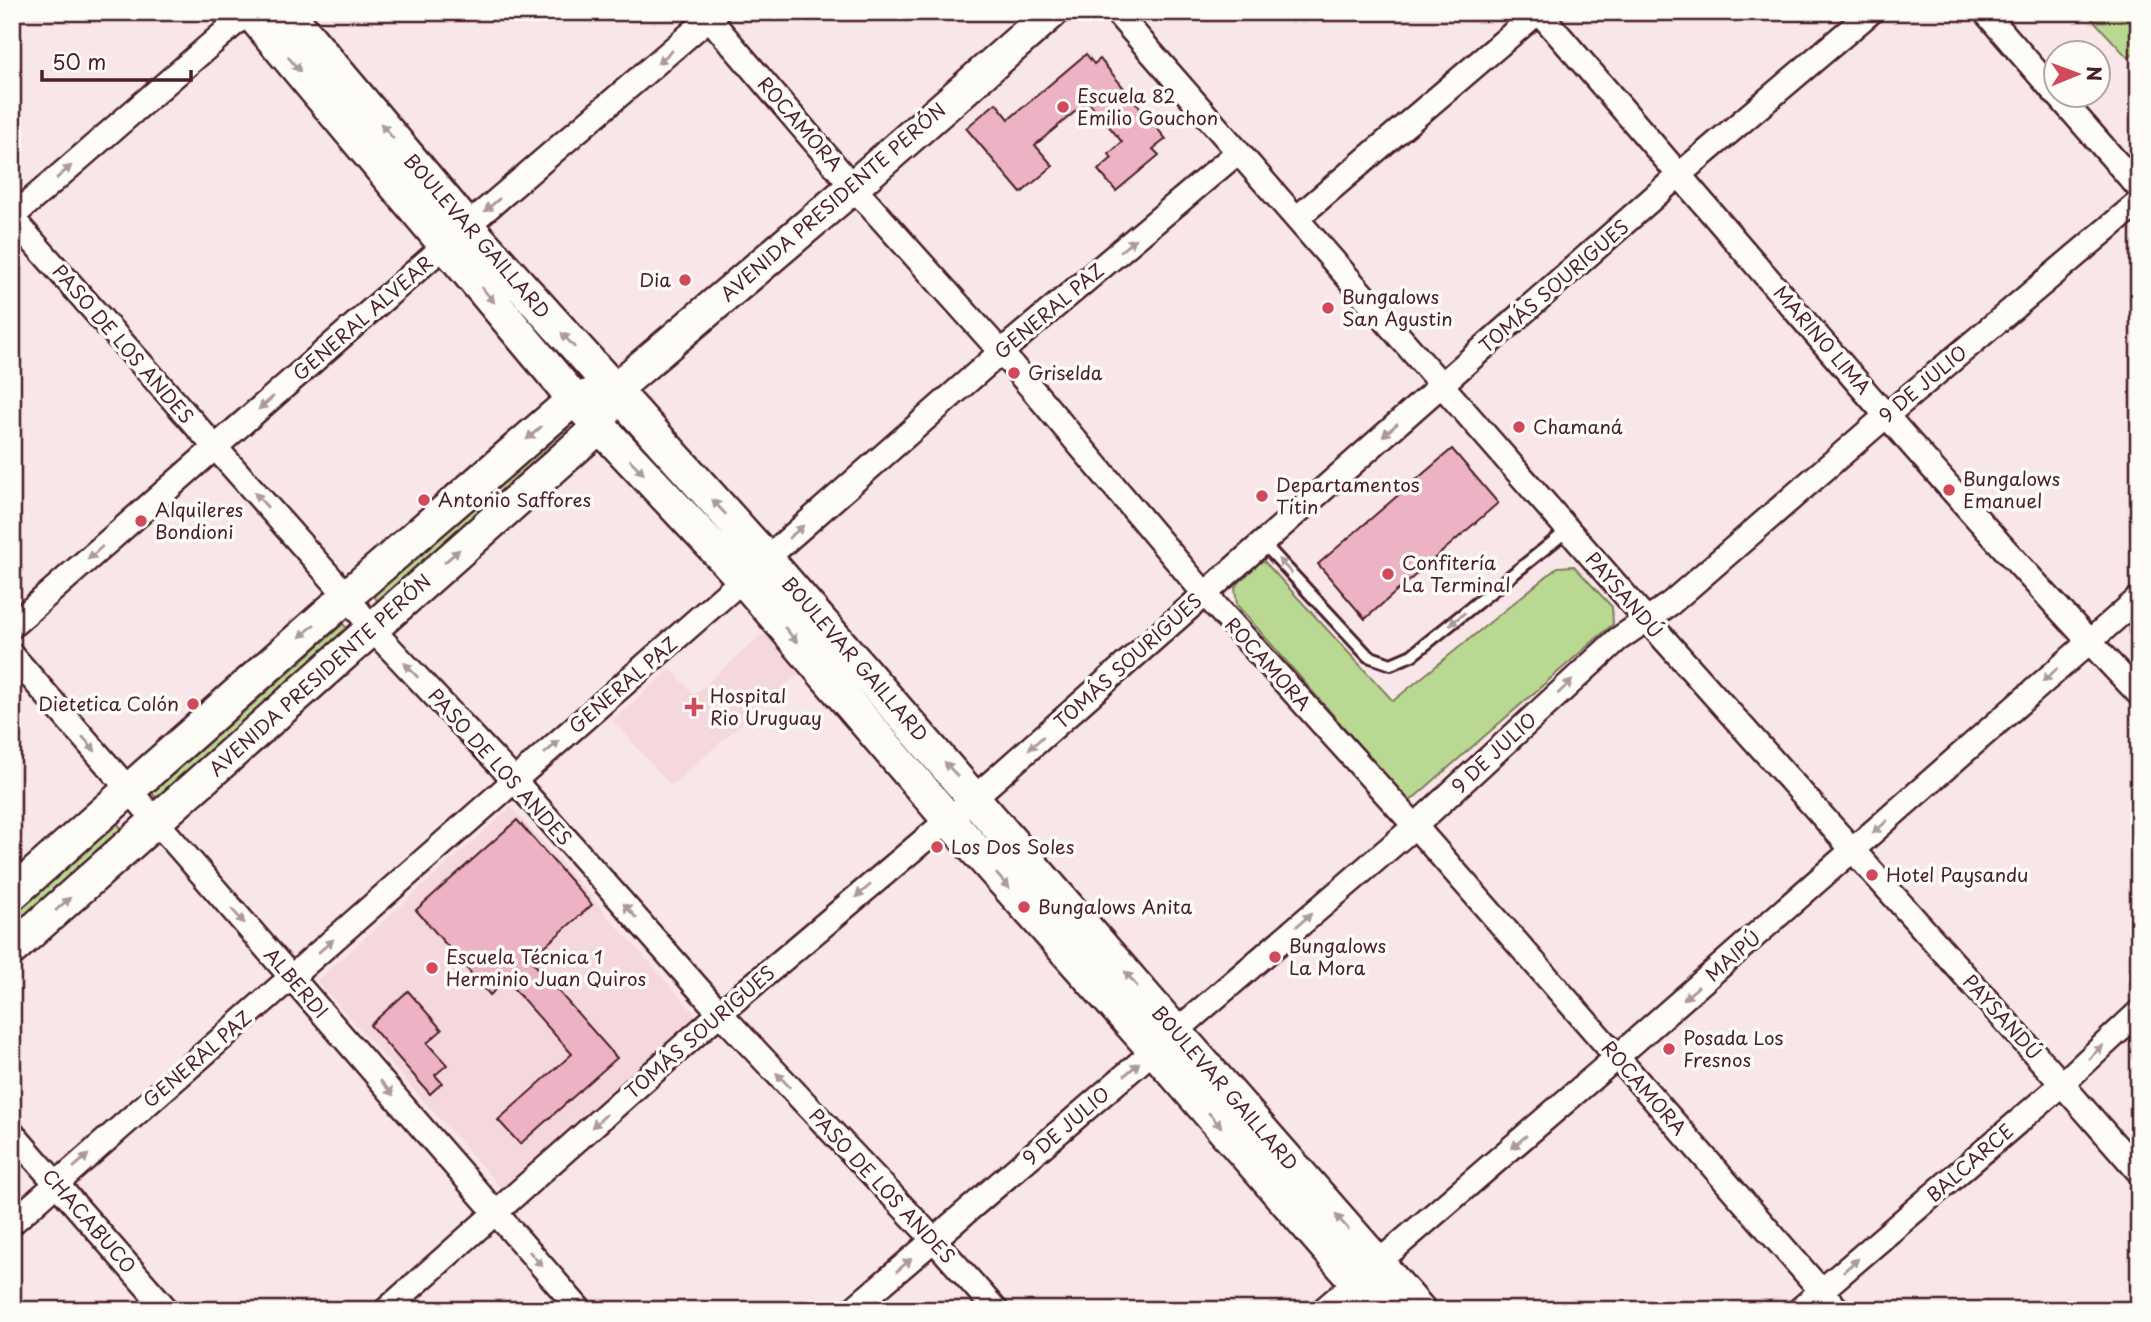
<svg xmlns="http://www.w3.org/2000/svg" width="2151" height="1322" font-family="'Playpen Sans',sans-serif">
	<rect width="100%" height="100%" fill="#f8e6e8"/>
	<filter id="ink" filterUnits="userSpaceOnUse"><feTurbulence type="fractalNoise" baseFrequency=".0143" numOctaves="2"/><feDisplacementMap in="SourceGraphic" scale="14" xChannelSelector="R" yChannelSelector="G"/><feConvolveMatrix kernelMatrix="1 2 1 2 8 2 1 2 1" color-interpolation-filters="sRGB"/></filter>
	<g filter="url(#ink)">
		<!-- built -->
		<path fill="#f5d7de" d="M765 632 800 672 671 786 613 720 671 669 694 695Z
			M511 807 696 1015 502 1189 317 981Z"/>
		<!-- green -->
		<path fill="#b9d992" stroke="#827c5e" stroke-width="2" d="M2086 12H2139V49L2128 58Z
			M564 427 572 435 380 604 373 595Z
			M1262 559 1393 701 1558 567 1574 566 1612 607 1613 624 1409 802 1237 605 1235 587Z
			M343 624 351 633 159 801 152 793Z
			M116 822 124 831 12 929V914Z"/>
		<!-- building -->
		<path fill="#edb3c5" stroke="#4a1f2b" stroke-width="2" d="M1086 54 1094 64 1100 59 1166 139 1153 149 1159 155 1116 191 1098 170 1112 158 1109 154 1122 142 1088 101 1035 145 1053 166 1021 193 966 128 996 103 1009 119Z
			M1452 449 1498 503 1365 619 1318 564Z
			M517 820 592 905 530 959 617 1058 520 1144 498 1120 572 1054 506 980 490 995 416 910Z
			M408 991 442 1030 427 1043 447 1065 435 1075 442 1083 430 1094 370 1025Z"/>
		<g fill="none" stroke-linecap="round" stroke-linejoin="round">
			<!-- lane casing -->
			<g stroke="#4a1f2b" stroke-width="16">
				<path id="lane" d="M1263 543 1368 656 1391 664 1412 655 1568 530"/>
			</g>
			<!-- street casing -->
			<g stroke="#4a1f2b" stroke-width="28">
				<path id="street" d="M704 12 853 187 1001 352 1204 593 1415 826 1838 1310
					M1116 12 1646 619 2062 1084 2139 1172
					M1539 12C1737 240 1930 475 2139 694
					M1985 12 2056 94
					M2057 94 2139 188
					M12 217 248 12
					M12 218 347 596 371 628 514 780 720 1013 934 1240 996 1310
					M1297 218 1538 12
					M12 626 467 226 716 12
					M12 655 580 1310
					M12 1133 167 1310
					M12 1223 1001 352 1238 152
					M386 1310 720 1013 975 797 1680 174 1871 12
					M852 1310 1415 826 1617 640 1671 603 1887 415 2139 202
					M1323 1310 1617 1057 2139 598
					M1799 1310 2062 1084 2139 1012"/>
			</g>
			<!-- secondary casing -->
			<g stroke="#4a1f2b" stroke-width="37">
				<path id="secondary" d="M250 12 574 399 743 579 948 819 1154 1050 1381 1310
					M287 12 467 226 766 558 1175 1031 1419 1310
					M12 894 347 596 574 399 595 395
					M12 949 599 427 613 391 853 187 1052 12"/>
			</g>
			<!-- lane -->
			<use href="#lane" stroke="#fdfcf7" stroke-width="10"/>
			<!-- street -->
			<use href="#street" stroke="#fdfcf7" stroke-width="23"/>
			<!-- secondary -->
			<use href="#secondary" stroke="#fdfcf7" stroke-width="32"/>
		</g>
		<!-- one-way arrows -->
		<defs><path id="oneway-solid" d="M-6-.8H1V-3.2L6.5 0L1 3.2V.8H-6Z" transform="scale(1.75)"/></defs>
		<g fill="#ac999b">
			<use href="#oneway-solid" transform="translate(665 57) rotate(139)"/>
			<use href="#oneway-solid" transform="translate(294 64) rotate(50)"/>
			<use href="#oneway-solid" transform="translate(387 131) rotate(-130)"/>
			<use href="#oneway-solid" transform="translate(64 172) rotate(-41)"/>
			<use href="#oneway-solid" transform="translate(492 205) rotate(139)"/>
			<use href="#oneway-solid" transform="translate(1128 245) rotate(-40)"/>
			<use href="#oneway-solid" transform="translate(488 295) rotate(50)"/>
			<use href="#oneway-solid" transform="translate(568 340) rotate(-132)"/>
			<use href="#oneway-solid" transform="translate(266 403) rotate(139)"/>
			<use href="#oneway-solid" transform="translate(1390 430) rotate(139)"/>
			<use href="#oneway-solid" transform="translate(534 433) rotate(139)"/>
			<use href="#oneway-solid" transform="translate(637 467) rotate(46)"/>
			<use href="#oneway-solid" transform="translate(261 500) rotate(-132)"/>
			<use href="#oneway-solid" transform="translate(719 507) rotate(-133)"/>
			<use href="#oneway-solid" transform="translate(796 532) rotate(-41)"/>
			<use href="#oneway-solid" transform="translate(95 553) rotate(138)"/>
			<use href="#oneway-solid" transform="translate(452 556) rotate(-41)"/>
			<use href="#oneway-solid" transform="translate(1285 566) rotate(-133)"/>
			<use href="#oneway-solid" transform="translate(1457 619) rotate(141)"/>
			<use href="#oneway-solid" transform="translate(307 631) rotate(138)"/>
			<use href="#oneway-solid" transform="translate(791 635) rotate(50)"/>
			<use href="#oneway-solid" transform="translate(411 670) rotate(-133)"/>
			<use href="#oneway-solid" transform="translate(2050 675) rotate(138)"/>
			<use href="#oneway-solid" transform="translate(1565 687) rotate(-43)"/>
			<use href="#oneway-solid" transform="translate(1036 743) rotate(138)"/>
			<use href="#oneway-solid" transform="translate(89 744) rotate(49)"/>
			<use href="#oneway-solid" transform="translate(552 747) rotate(-41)"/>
			<use href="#oneway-solid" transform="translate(951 769) rotate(-131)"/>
			<use href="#oneway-solid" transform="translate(1880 827) rotate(138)"/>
			<use href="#oneway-solid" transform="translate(1003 881) rotate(48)"/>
			<use href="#oneway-solid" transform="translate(863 891) rotate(140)"/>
			<use href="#oneway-solid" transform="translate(63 904) rotate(-42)"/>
			<use href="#oneway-solid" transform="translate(630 911) rotate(-132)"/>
			<use href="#oneway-solid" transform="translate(238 916) rotate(49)"/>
			<use href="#oneway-solid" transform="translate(1304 920) rotate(-41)"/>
			<use href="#oneway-solid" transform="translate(326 946) rotate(-41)"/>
			<use href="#oneway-solid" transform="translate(1131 979) rotate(-130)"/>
			<use href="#oneway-solid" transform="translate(1691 993) rotate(139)"/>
			<use href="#oneway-solid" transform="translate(2096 1052) rotate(-43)"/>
			<use href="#oneway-solid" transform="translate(1132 1069) rotate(-41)"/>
			<use href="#oneway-solid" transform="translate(783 1080) rotate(-133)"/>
			<use href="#oneway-solid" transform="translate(387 1088) rotate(49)"/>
			<use href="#oneway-solid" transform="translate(1215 1120) rotate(49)"/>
			<use href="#oneway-solid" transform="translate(599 1121) rotate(138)"/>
			<use href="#oneway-solid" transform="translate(1519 1142) rotate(139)"/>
			<use href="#oneway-solid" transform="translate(81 1161) rotate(-41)"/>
			<use href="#oneway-solid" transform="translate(1342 1222) rotate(-131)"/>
			<use href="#oneway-solid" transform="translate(536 1259) rotate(49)"/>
			<use href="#oneway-solid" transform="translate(904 1265) rotate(-41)"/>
			<use href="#oneway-solid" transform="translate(1851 1265) rotate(-41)"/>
		</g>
	</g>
	<!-- markers -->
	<g fill="#d1495b" stroke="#fdfcf7" stroke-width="2.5">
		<circle cx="1063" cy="107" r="7"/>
		<circle cx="685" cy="280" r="7"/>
		<circle cx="1328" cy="308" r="7"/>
		<circle cx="1014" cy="373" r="7"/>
		<circle cx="1519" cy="427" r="7"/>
		<circle cx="1949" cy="490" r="7"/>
		<circle cx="1262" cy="496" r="7"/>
		<circle cx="424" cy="500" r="7"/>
		<circle cx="141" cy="521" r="7"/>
		<circle cx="1388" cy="574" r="7"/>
		<circle cx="193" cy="704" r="7"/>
		<path d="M690.5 696.5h7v7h7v7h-7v7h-7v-7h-7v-7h7z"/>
		<circle cx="937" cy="847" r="7"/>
		<circle cx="1872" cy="875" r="7"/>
		<circle cx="1024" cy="907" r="7"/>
		<circle cx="1275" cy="957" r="7"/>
		<circle cx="432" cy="968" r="7"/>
		<circle cx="1669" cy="1049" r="7"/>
	</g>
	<g text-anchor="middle" stroke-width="7" stroke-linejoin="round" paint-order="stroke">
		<!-- poi labels -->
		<g font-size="19" fill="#4a1f2b" stroke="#fdfcf7" text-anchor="start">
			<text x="1077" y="103">Escuela 82<tspan x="1077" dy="22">Emilio Gouchon</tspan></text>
			<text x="671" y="287" text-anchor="end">Dia</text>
			<text x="1342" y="304">Bungalows<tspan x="1342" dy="22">San Agustin</tspan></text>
			<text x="1028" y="380">Griselda</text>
			<text x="1533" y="434">Chamaná</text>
			<text x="1963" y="486">Bungalows<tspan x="1963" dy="22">Emanuel</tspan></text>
			<text x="1276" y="492">Departamentos<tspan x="1276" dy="22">Titin</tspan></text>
			<text x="438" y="507">Antonio Saffores</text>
			<text x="155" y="517">Alquileres<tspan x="155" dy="22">Bondioni</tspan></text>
			<text x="1402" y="570">Confitería<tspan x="1402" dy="22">La Terminal</tspan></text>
			<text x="710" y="703">Hospital<tspan x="710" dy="22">Rio Uruguay</tspan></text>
			<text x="179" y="711" text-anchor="end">Dietetica Colón</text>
			<text x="951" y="854">Los Dos Soles</text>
			<text x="1886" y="882">Hotel Paysandu</text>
			<text x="1038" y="914">Bungalows Anita</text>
			<text x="1289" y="953">Bungalows<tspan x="1289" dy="22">La Mora</tspan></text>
			<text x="446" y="964">Escuela Técnica 1<tspan x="446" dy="22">Herminio Juan Quiros</tspan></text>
			<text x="1683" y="1045">Posada Los<tspan x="1683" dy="22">Fresnos</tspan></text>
		</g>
		<!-- street labels -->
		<g font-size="19" fill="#4a1f2b" stroke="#fdfcf7">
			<text transform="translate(800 124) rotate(49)" y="7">ROCAMORA</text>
			<text transform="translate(833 202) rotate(-41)" y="7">AVENIDA PRESIDENTE PERÓN</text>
			<text transform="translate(477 236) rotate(49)" y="7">BOULEVAR GAILLARD</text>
			<text transform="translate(1554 286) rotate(-41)" y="7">TOMÁS SOURIGUES</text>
			<text transform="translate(1049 311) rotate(-40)" y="7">GENERAL PAZ</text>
			<text transform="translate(363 318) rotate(-41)" y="7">GENERAL ALVEAR</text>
			<text transform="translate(1822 340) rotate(49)" y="7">MARINO LIMA</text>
			<text transform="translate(123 344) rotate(49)" y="7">PASO DE LOS ANDES</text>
			<text transform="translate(1923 384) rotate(-40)" y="7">9 DE JULIO</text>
			<text transform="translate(1624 595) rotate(49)" y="7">PAYSANDÚ</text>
			<text transform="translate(855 659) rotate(49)" y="7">BOULEVAR GAILLARD</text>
			<text transform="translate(1128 661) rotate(-42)" y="7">TOMÁS SOURIGUES</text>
			<text transform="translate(1268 664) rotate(48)" y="7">ROCAMORA</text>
			<text transform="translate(320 675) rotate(-42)" y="7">AVENIDA PRESIDENTE PERÓN</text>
			<text transform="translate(623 685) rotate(-41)" y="7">GENERAL PAZ</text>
			<text transform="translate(1494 753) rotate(-43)" y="7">9 DE JULIO</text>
			<text transform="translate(500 767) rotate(48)" y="7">PASO DE LOS ANDES</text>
			<text transform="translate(1733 956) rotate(-41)" y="7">MAIPÚ</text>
			<text transform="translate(296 983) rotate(49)" y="7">ALBERDI</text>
			<text transform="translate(2002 1017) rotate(48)" y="7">PAYSANDÚ</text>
			<text transform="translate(700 1032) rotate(-41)" y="7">TOMÁS SOURIGUES</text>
			<text transform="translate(197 1059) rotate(-41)" y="7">GENERAL PAZ</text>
			<text transform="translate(1225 1088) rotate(49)" y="7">BOULEVAR GAILLARD</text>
			<text transform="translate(1644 1088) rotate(49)" y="7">ROCAMORA</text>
			<text transform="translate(1066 1126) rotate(-41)" y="7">9 DE JULIO</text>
			<text transform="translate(1970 1163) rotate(-41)" y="7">BALCARCE</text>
			<text transform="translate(882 1186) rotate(47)" y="7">PASO DE LOS ANDES</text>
			<text transform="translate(89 1221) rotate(49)" y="7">CHACABUCO</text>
		</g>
	</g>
	<!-- margin -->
	<rect width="2151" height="1322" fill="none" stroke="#fdfcf7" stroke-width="42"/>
	<rect x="21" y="21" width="2109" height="1280" fill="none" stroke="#4a1f2b" stroke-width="2.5" filter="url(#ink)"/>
	<!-- north arrow -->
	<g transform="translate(2077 74) rotate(89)"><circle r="33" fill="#fdfcf7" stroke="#b5a4a5" stroke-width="2"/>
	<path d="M0-5L12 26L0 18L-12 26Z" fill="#d1495b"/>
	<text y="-10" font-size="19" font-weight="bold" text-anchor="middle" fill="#4a1f2b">N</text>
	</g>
	<!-- scale -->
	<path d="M42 70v10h149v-10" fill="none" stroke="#4a1f2b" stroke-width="3.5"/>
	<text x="52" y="70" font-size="21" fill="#4a1f2b" stroke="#fdfcf7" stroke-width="5" paint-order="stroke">50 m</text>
</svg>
